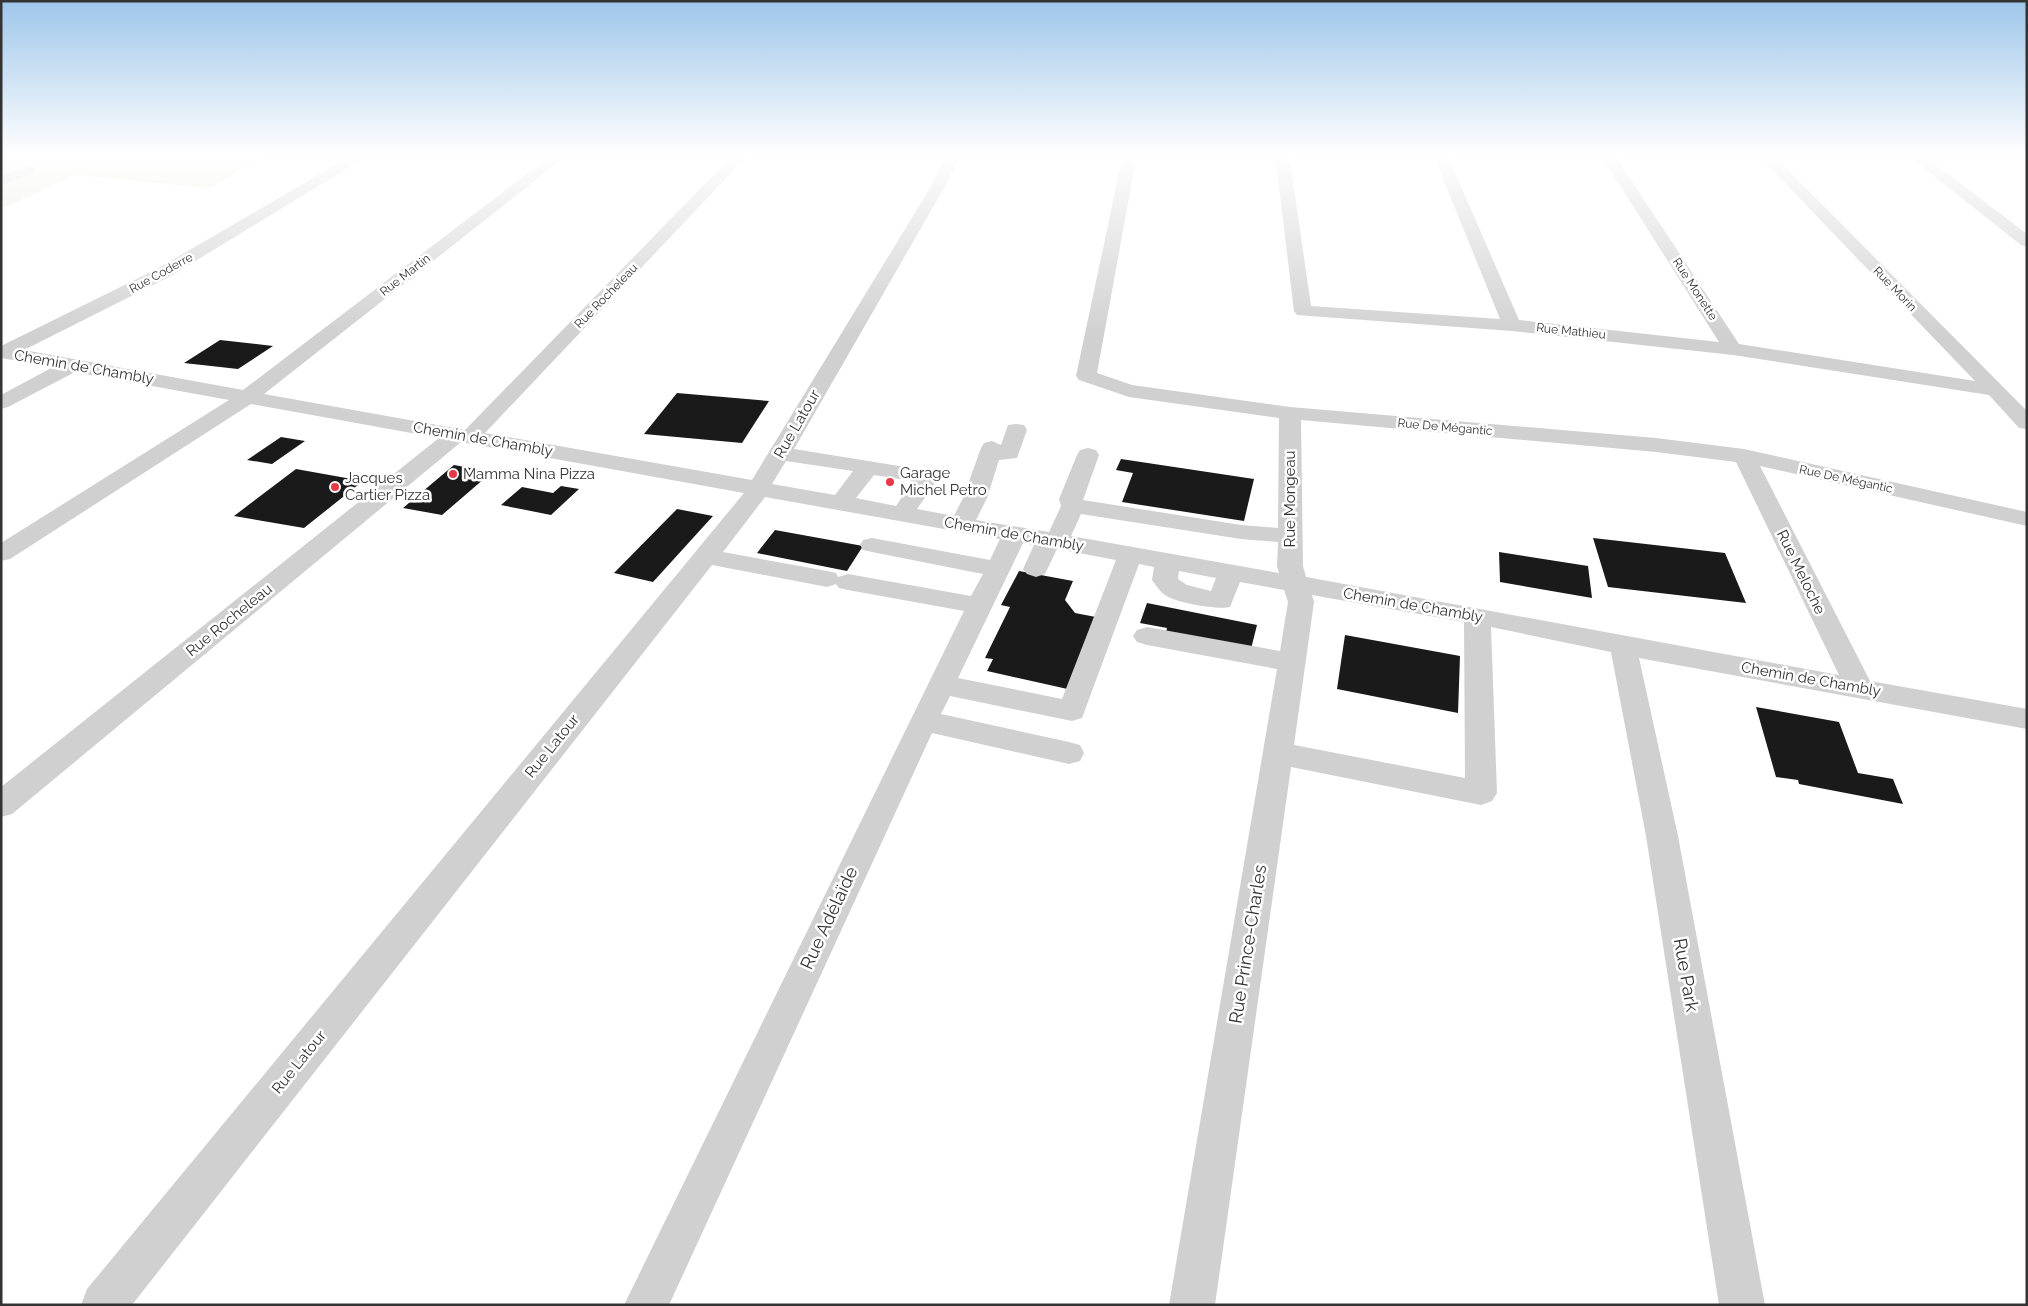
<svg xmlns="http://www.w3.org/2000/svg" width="2028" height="1306" font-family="Raleway,sans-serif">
	<rect width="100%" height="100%" fill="#fff"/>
	<!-- green -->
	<path fill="#e6ecdf" d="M1 154H269L209 188 75 175 1 209Z"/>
	<!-- building -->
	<path fill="#1a1a1a" d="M220 340 273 346 238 369 184 363Z
		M677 393 769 401 742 443 644 434Z
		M281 437 305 441 272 464 247 460Z
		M1121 459 1254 479 1244 521 1122 502 1133 473 1116 470Z
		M454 465 492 472 442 515 403 508Z
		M296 469 363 481 304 528 234 516Z
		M561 486 579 489 551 515 501 505 522 487 553 493Z
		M677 509 713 516 653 582 614 573Z
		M775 530 863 546 847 571 757 553Z
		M1593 538 1725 553 1746 603 1608 587Z
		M1499 552 1588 566 1592 598 1500 582Z
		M1019 571 1073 581 1065 600 1075 613 1101 618 1072 690 987 671 993 659 985 658 1010 607 1001 605Z
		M1147 603 1257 625 1251 649 1166 632 1167 628 1140 623Z
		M1345 635 1460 656 1458 713 1337 689Z
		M1756 707 1839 722 1858 773 1893 779 1903 804 1799 784 1798 780 1776 777Z"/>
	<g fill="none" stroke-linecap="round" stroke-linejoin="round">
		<!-- minor -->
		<path fill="#d0d0d0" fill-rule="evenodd" d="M354 154H371L169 277 24 350 243 390 553 154H569L264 394 465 430 734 154H749L485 433 752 480 930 188 947 154H961L944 188 794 449 936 472 939 477 917 509 954 516 963 498 981 448 984 443 992 441 1001 445 1008 425 1016 424 1024 425 1027 430 1017 458 999 460 987 498 976 520 1049 532 1061 506 1059 499 1077 455 1080 450 1088 448 1096 450 1099 455 1083 500 1241 525 1278 528 1279 418 1129 397 1079 380 1076 376 1123 154H1137L1097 373 1132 385 1290 407 1656 438 1744 449 2027 512V526L1760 466 1870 681 2027 709V729L1639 658 1678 836 1765 1305H1719L1646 836 1611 652 1491 627 1497 793 1492 801 1481 805 1291 767 1215 1305H1169L1277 669 1147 645 1137 642 1133 636 1137 630 1147 627 1280 651 1288 602 1284 590 1240 582 1230 607C1218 610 1176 603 1165 595 1160 592 1156 585 1152 580L1154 567 1139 564 1082 718 1072 721 950 696 941 714 1069 742 1080 745 1084 753 1080 761 1069 764 932 733 669 1305H624L964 611 848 590 839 588 836 584 827 587 712 565 132 1305H81L87 1289 744 493 461 442 12 814 1 817V787L439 438 251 404 10 559 1 561V543L229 400 75 372 8 407 1 409V395L53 367 1 358V346L157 269ZM1301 420 1656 452 1736 462 1839 675 1306 577 1303 566ZM786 461 853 471 835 495 772 484ZM874 475 913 481 896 506 856 498ZM765 497 1000 539 990 560 872 538 863 540 860 545 863 550 872 552 983 574 971 596 848 574 838 577 836 573 827 571 723 552ZM1081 514 1241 539 1278 542 1277 566 1279 573 1071 536ZM1023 543 1034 545 1023 569 1027 574 1036 577 1045 574 1057 549 1116 560 1062 699 958 678ZM1179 571 1216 578 1211 591 1187 585 1178 579ZM1312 595 1464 622 1465 778 1294 745 1314 602Z
			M1275 154H1289L1311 306 1500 319 1433 154H1447L1519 320 1719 342 1600 154H1614L1739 344 1975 381 1757 154H1772L2027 411V429L2019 428 1989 395 1733 355 1512 331 1297 315 1294 311Z
			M1906 154H1922L2027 234V247L2021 245Z
			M29 166 34 167 36 170 34 173 1 185V176Z"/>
	</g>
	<!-- sky -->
	<linearGradient id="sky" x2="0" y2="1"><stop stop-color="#9ec6ea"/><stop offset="0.46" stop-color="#fff"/><stop offset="1" stop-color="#fff" stop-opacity="0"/></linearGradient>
	<rect width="2028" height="337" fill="url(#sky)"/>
	<!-- markers -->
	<g fill="#e63946" stroke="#fff" stroke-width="2">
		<circle cx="453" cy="474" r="5"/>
		<circle cx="890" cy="482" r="5"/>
		<circle cx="335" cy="487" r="5"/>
	</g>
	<g text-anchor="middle" stroke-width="5" stroke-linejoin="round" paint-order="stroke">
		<!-- far-street labels -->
		<g font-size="12" fill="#333" stroke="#fff">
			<text transform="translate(161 273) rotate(-29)" y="4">Rue Coderre</text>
			<text transform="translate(405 275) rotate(-38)" y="4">Rue Martin</text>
			<text transform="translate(1695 289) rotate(57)" y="4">Rue Monette</text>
			<text transform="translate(1895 289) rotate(46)" y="4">Rue Morin</text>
			<text transform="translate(606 296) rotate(-46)" y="4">Rue Rocheleau</text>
			<text transform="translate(1571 331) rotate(6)" y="4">Rue Mathieu</text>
			<text transform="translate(1445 427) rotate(5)" y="4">Rue De Mégantic</text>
			<text transform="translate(1846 479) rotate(12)" y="4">Rue De Mégantic</text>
		</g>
		<!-- street labels -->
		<g font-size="15" fill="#333" stroke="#fff">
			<text transform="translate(84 367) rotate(10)" y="5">Chemin de Chambly</text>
			<text transform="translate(797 424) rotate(-60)" y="5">Rue Latour</text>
			<text transform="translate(483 439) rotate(10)" y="5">Chemin de Chambly</text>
			<text transform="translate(1290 499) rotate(-90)" y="5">Rue Mongeau</text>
			<text transform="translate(1014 534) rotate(10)" y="5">Chemin de Chambly</text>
			<text transform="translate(1801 572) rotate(64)" y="5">Rue Meloche</text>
			<text transform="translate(1413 605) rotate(10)" y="5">Chemin de Chambly</text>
			<text transform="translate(229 620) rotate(-39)" y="5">Rue Rocheleau</text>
			<text transform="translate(1811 679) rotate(10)" y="5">Chemin de Chambly</text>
			<text transform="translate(552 746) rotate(-51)" y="5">Rue Latour</text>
			<text transform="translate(299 1062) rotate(-51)" y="5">Rue Latour</text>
		</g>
		<!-- poi labels -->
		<g font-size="15" fill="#333" stroke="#fff" text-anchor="start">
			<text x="900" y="478">Garage<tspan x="900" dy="17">Michel Petro</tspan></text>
			<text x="463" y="479">Mamma Nina Pizza</text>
			<text x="345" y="483">Jacques<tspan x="345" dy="17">Cartier Pizza</tspan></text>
		</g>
		<!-- near-street labels -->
		<g font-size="18" fill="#333" stroke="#fff">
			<text transform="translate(829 918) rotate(-65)" y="6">Rue Adélaïde</text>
			<text transform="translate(1248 944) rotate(-81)" y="6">Rue Prince-Charles</text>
			<text transform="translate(1686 975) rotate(80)" y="6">Rue Park</text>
		</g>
	</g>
	<!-- border -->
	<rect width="2028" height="1306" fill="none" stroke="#333333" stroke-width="5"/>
</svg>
